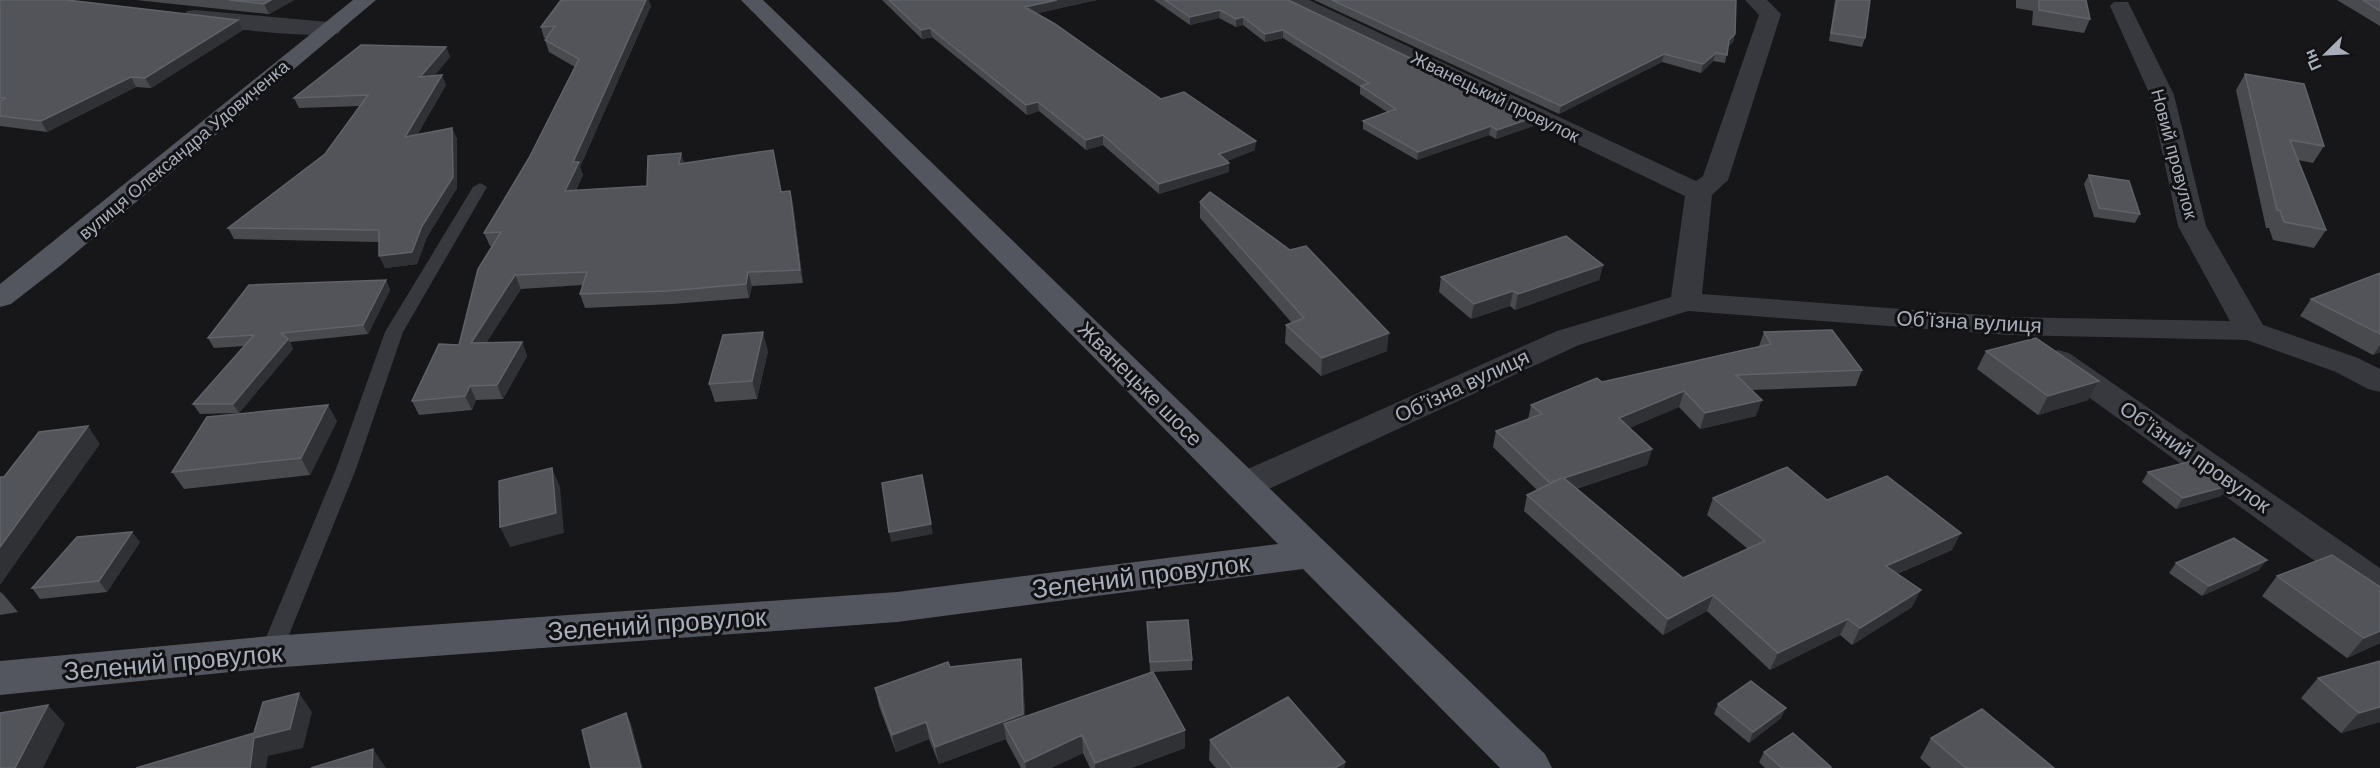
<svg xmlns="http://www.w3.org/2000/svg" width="2380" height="768" font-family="'DM Sans',sans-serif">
	<rect width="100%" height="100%" fill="#171719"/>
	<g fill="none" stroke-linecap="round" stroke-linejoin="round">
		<!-- service -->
		<path fill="#37393e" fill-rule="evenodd" d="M480 183 487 187 403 332 356 469 282 652 279 658 271 661 263 658 260 652 336 469 385 332 473 187Z"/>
		<!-- minor -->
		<path fill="#37393e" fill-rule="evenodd" d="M1282 0H1309L1696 181 1703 176 1759 15 1745 0H1767L1781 14 1728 180 1712 195 1702 294 2009 317 2230 321 2178 226 2150 95 2110 6 2114 2H2128L2174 95 2206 226 2263 325 2358 358 2380 369V392L2368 389 2336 372 2247 340 2009 335 1688 311 1579 345 1256 495 1243 498 1230 495 1225 486 1230 477 1557 331 1671 297 1685 196 1285 4Z
			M195 10 339 23 342 28 339 33C312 39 216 28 187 21L184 16 187 11Z
			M2058 350 2069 353 2380 568V603L2366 598 2047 367 2042 360 2047 353Z"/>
		<!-- primary -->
		<path fill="#53565e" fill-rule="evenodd" d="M353 0H376L60 266 11 304 0 307V284Z
			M741 0H763L1545 754 1552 768H1500L1303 569 897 622 271 668 0 695V661L271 636 897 592 1278 544Z"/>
	</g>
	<!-- wall -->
	<path fill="#484a4e" d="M0 0 238 20 243 30 151 88 136 87 47 132 0 126Z
		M136 0H294L269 14Z
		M882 0H1097L1037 13 1161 99 1255 150 1227 161 1229 163V172L1159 194 1103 145 1086 150 1039 111 1027 115 932 37 922 39Z
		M1154 0H1288L1533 126 1496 139 1489 135 1417 160 1363 129V121L1387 112 1360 94V87L1283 38 1265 42 1243 25 1236 27 1219 18 1190 25Z
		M1314 0H1736L1735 34 1733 42 1728 47 1725 63 1713 61 1701 73 1662 62 1559 114Z
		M1835 0H1870L1865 38 1862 47 1829 41Z
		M2016 0H2086L2090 19 2084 33 2032 25 2033 11 2016 8Z
		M2337 0H2380V26Z
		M651 6 580 167 583 175 576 190 647 186 681 153 684 163 782 192 790 191 793 204 803 283 752 286 749 298 672 304 585 308 580 294 583 285 521 289 486 343 522 342 527 356 503 399 476 400 472 410 419 415 412 401 459 345 493 246H490L484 233 529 158 575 67 549 52 545 40 546 38H544L541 27Z
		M446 47 450 57 434 76 446 85 417 135 452 128 457 139V188L427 237 417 264 385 268 379 242 234 239 228 228 325 154 361 106 299 108 294 98Z
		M2245 74 2324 146 2313 163 2298 160 2326 230 2314 248 2273 240 2269 228H2266L2236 90Z
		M2089 175 2140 214 2135 223 2094 217 2084 184Z
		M1200 202 1387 351 1321 376 1285 343 1286 325 1292 323 1200 218Z
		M1603 265 1599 280 1515 310 1510 306 1471 319 1439 292 1441 277Z
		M2380 273V352L2373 355 2300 316 2311 299Z
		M386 280 390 290 368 334 290 342 293 349 239 413 200 414 193 404 245 346 214 348 208 338Z
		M1764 332 1862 370 1856 386 1752 390 1756 416 1700 429 1679 407 1629 428 1652 449 1647 465 1576 489 1683 578 1748 549 1707 515 1713 498 1827 500 1952 550 1897 574 1912 607 1852 645 1840 635 1770 670 1707 611 1663 635 1524 511 1527 495 1537 490 1493 447 1496 431 1528 420 1531 405 1602 382 1759 346Z
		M768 351 757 399 715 402 709 384Z
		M1986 351 2099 381 2088 400 2038 415 1977 369Z
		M337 421 310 475 184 489 172 472Z
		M2148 472 2221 496 2176 509 2142 482Z
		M140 542 107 592 40 599 32 588Z
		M2176 563 2259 570 2202 596 2169 573Z
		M2277 576 2380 587V643L2347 658 2262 596Z
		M0 592 3 594 18 612 0 615Z
		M1147 622 1192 660V670L1153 672 1185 748 1131 768H1090L1083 753 1051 768H1021L1007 742 1006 739 939 764 929 739 896 752 879 706 875 688 950 667 1021 659 1023 676 1025 717 1150 672Z
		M2318 678 2380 722 2341 733 2301 698Z
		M1718 704 1781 718 1749 743 1714 714Z
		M1931 738 2054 768H1931L1920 758Z
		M1210 740 1345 762 1344 768H1216L1209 760Z
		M1764 752 1831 767 1830 768H1765L1759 762Z"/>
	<!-- shaded-wall -->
	<path fill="#303134" d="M271 0H294L269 14 264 4Z
		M646 0H649L651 6 580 167 583 175 569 203 565 191 573 162Z
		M1057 0H1097L1026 16 1025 7Z
		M1220 10 1219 18 1190 25V17Z
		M1243 17V25L1236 27V19Z
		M238 20 243 30 151 88 145 78Z
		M930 28 932 37 922 39 921 30Z
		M1283 30V38L1265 42V34Z
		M1735 34 1733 42 1727 48 1729 40Z
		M446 47 450 57 425 87 420 77Z
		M1716 53 1713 61 1701 73 1703 64Z
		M1664 54 1662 62 1559 114 1561 106Z
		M442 75 446 85 410 147 405 137Z
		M131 77 136 87 47 132 41 121Z
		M1038 102 1039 111 1027 115 1026 105Z
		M1535 117 1533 126 1496 139 1497 130Z
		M1491 126 1489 135 1417 160 1418 152Z
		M452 128 457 139V188L427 237 417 264 385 268 379 256Z
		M1103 135V145L1086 150V140Z
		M1256 141 1255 150 1219 164V154Z
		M681 153 685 166 679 164Z
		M1229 163V172L1159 194V184Z
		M790 191 793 204 803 283 800 270Z
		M1603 265 1599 280 1515 310 1518 294Z
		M748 272 752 286 749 298 746 284Z
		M515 275 521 289 477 357 471 343Z
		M386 280 390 290 368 334 363 325Z
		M1513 291 1510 306 1471 319 1474 304Z
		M763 332 768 351 757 399 752 381Z
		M1389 333 1387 351 1321 376 1322 358Z
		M288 339 293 349 239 413 233 404Z
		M522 342 527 356 503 399 497 385Z
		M2380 345V352L2373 355Z
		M2099 381 2088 400 2038 415 2048 396Z
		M470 386 476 400 472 410 465 396Z
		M1684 391 1679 407 1615 434 1619 418Z
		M1762 400 1756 416 1700 429 1705 413Z
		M328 405 337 421 310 475 301 458Z
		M88 426 100 444 0 585V547Z
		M1652 449 1647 465 1560 494 1564 478Z
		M552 468 560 487 564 533 510 547 500 527Z
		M2228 486 2221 496 2176 509 2183 498Z
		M931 524 933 534 891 542 889 532Z
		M132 532 140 542 107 592 99 581Z
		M1961 533 1952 550 1878 582 1886 566Z
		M2267 560 2259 570 2202 596 2209 586Z
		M1921 590 1912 607 1852 645 1860 628Z
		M1713 595 1707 611 1663 635 1668 619Z
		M1848 619 1840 635 1770 670 1778 653Z
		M2380 631V643L2347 658 2364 638Z
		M1021 659 1023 676 1026 731 1004 724 1006 739 939 764 935 747Z
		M299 693 312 712 303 748 268 756 266 768H250L254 738Z
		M48 705 65 724 43 768H15Z
		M2380 707V722L2341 733 2359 713Z
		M1786 708 1781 718 1749 743 1753 732Z
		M626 713 631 723 643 768H641Z
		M926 722 929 739 896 752 892 735Z
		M1185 730V748L1131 768H1095V763Z
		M1082 735 1083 753 1051 768H1026L1025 762Z
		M373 749 386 768H372Z
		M1345 762 1344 768H1335Z"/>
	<!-- building -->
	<path fill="#53545a" stroke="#606269" stroke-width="1.5" d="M0 0H67L238 20 145 78 131 77 41 121 0 116V101L6 98H0Z
		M229 0H271L264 4Z
		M561 0H646L573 162H579L565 191 647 186 648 156 681 153 679 164 773 150 781 192 790 191 800 270 748 272 746 284 668 291 580 294 587 272 515 275 471 343 522 342 497 385 470 386 465 396 412 401 439 344 459 345 478 269 501 232 484 233 529 158 579 59 545 40 555 26 541 27Z
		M889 0H1057L1025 7 1055 24 1161 99 1184 92 1256 141 1219 154 1229 163 1159 184 1103 135 1086 140 1038 102 1026 105 930 28 921 30Z
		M1165 0H1288L1535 117 1497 130 1491 126 1418 152 1363 121 1396 109 1361 86 1369 83 1283 30 1265 34 1243 17 1236 19 1220 10 1190 17Z
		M1332 0H1736L1735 34 1729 40 1727 55 1716 53 1703 64 1664 54 1561 106Z
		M1837 0H1870L1865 38 1831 33Z
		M2039 0H2086L2090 19 2039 10Z
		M2363 0H2380V11Z
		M361 45 446 47 420 77 442 75 405 137 452 128 453 177 422 226 412 252 379 256V230L228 228 325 154 368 95 294 98Z
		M2245 74 2304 84 2324 146 2290 140 2326 230 2284 222 2280 211 2277 210Z
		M2089 175 2129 181 2140 214 2099 208Z
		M1210 192 1290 250 1306 246 1389 333 1322 358 1286 325 1304 318 1200 202Z
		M1566 236 1603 265 1518 294 1513 291 1474 304 1441 277Z
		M2380 273V334L2311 299Z
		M386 280 363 325 281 333 288 339 233 404H193L254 335 208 338 249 285Z
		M1832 330 1862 370 1736 375 1762 400 1705 413 1684 391 1619 418 1652 449 1564 478 1683 578 1765 541 1713 498 1787 467 1827 500 1887 476 1961 533 1886 566 1921 590 1860 628 1848 619 1778 653 1713 595 1668 619 1527 495 1562 478 1550 483 1496 431 1542 414 1531 405 1597 378 1602 382 1771 344 1764 332Z
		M763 332 752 381 709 384 723 335Z
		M2036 338 2099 381 2048 396 1986 351Z
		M328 405 301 458 172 472 207 417Z
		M88 426 0 547V477H4L39 432Z
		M2192 461 2228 486 2183 498 2148 472Z
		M552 468 556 513 500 527 499 481Z
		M922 475 931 524 889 532 882 483Z
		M132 532 99 581 32 588 77 537Z
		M2234 538 2267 560 2209 586 2176 563Z
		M2332 555 2380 587V631L2364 638 2277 576Z
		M1188 620 1192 660 1150 662 1147 622Z
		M1021 659 1023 714 935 747 926 722 892 735 875 688 948 662 950 667Z
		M2380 661V707L2359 713 2318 678Z
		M1153 672 1185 730 1095 763 1082 735 1025 762 1004 724Z
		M1751 681 1786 708 1753 732 1718 704Z
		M299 693 290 729 254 738 250 768H136L254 733 263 702Z
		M1288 697 1345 762 1335 768H1232L1210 740Z
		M48 705 15 768H0V713Z
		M1982 709 2054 768H1966L1931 738Z
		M626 713 641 768H591L582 730Z
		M1793 733 1831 767 1829 768H1782L1764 752Z
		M373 749 372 768H311Z"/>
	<g text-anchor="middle" stroke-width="6" stroke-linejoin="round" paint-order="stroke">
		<!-- far-street labels -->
		<g font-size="18" fill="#a8aeba" stroke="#121214">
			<text transform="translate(1495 97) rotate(26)" y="6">Жванецький провулок</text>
			<text transform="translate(184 150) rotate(-40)" y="6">вулиця Олександра Удовиченка</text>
			<text transform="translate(2174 154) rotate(75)" y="6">Новий провулок</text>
		</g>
		<!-- street labels -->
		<g font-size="21" fill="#a8aeba" stroke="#121214">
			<text transform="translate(1969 322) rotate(3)" y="7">Обʼїзна вулиця</text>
			<text transform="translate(1140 384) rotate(45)" y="7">Жванецьке шосе</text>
			<text transform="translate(1462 386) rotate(-25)" y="7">Обʼїзна вулиця</text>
			<text transform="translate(2195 457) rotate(35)" y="7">Обʼїзний провулок</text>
		</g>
		<!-- near-street labels -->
		<g font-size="26" fill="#a8aeba" stroke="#121214">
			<text transform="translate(1141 576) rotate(-7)" y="9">Зелений провулок</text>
			<text transform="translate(657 624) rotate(-4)" y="9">Зелений провулок</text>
			<text transform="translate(173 662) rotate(-5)" y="9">Зелений провулок</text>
		</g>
	</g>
	<!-- north arrow -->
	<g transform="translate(2326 54) rotate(246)" stroke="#121214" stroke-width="4.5" paint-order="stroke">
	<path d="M0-4.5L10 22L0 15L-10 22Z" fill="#a8aeba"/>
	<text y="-9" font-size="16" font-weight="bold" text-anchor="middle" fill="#a8aeba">Пн</text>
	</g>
</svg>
